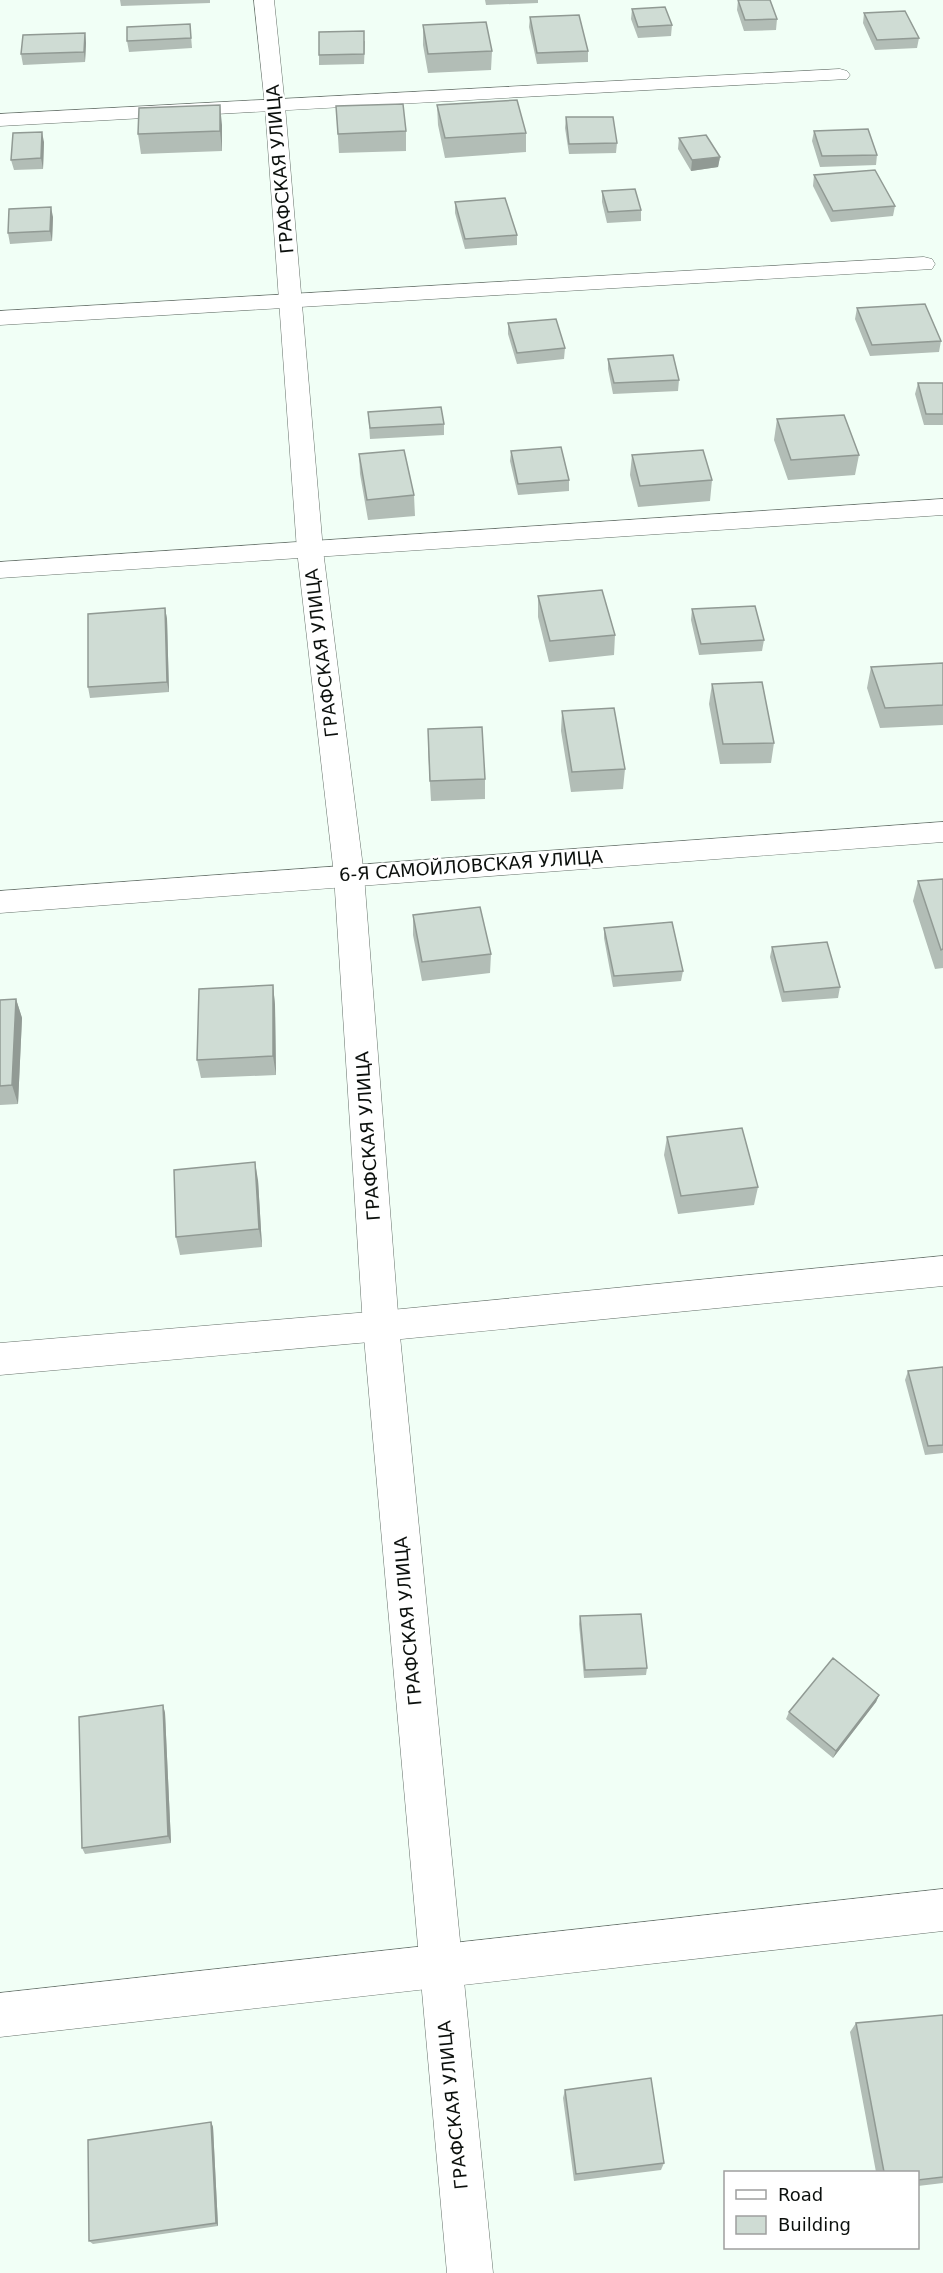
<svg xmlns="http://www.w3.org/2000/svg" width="943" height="2273" font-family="'DejaVu Sans',sans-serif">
	<rect width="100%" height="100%" fill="#f1fff6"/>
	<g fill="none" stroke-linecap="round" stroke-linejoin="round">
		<!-- lane casing -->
		<g stroke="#66716a" stroke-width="1">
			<path id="lane" d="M840 69 847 71 850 75 847 79 0 126V114Z
				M924 257 932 259 935 264 932 269 0 325V311Z
				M943 499V515L0 578V562Z
				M943 822V842L0 913V891Z
				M943 1256V1286L381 1341 0 1375V1343L381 1311Z
				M943 1889V1931L0 2037V1993Z"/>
		</g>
		<!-- street casing -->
		<g stroke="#66716a" stroke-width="1">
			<path id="street" d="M254 0H274L285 106 323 550 364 875 399 1326 493 2273H447L363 1326 334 875 297 550 265 106Z"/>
		</g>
		<!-- lane -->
		<use href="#lane" fill="#fff" fill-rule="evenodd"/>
		<!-- street -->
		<use href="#street" fill="#fff" fill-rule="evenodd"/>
	</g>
	<!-- wall -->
	<path fill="#b2bdb6" d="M120 0H210V3L121 6Z
		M485 0H538V3L486 5Z
		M738 0 777 19 776 30 744 31 737 10Z
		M632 9 672 25 671 36 638 38 631 19Z
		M864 13 919 38 917 48 875 50 863 23Z
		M530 17 588 51V62L537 64 529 27Z
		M190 24 192 48 129 52 127 41Z
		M423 25 492 51 491 70 428 73 423 45Z
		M85 33 86 43 85 62 23 65 21 54Z
		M365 41 364 64 319 65V55Z
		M437 105 526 133V152L445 158 438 125Z
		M336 106 406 131V151L339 153Z
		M566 117 617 143 616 153 569 154 565 128Z
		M222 125V151L141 154 138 134Z
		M814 131 877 155 876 165 820 167 812 141Z
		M679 138 720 157 718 167 691 171 678 149Z
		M44 142 43 169 14 170 11 160Z
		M814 175 895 206 893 216 831 222 813 186Z
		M602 191 641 210V221L607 223 602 202Z
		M455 202 517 235V245L465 249 455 213Z
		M53 217 52 241 10 244 8 233Z
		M857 308 941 341 939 352 870 356 855 319Z
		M508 323 565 348 564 359 517 364 508 334Z
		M608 359 679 380 678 391 613 394 608 369Z
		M918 383H943V425H924L915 394Z
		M368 412 444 424V435L370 439Z
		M777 419 859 455 855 475 788 480 774 440Z
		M511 451 569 480V491L518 495 510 461Z
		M359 454 414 495 415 516 368 520 360 474Z
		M632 455 712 480 710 501 638 507 630 475Z
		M538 596 615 635 614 655 549 662 538 617Z
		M165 608 167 619 169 692 90 698 88 687Z
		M692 609 764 640 762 651 699 655 691 620Z
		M943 663V725L880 728 867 688 871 667Z
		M712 684 774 743 771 763 720 764 709 704Z
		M562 711 625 769 623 789 571 792 561 731Z
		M428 749 485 779V799L431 801Z
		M943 879V968L935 969 913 901 918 881Z
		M413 915 491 954 490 973 422 981 413 935Z
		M604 928 683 971 681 981 613 987 604 938Z
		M772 947 840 987 838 998 782 1002 770 957Z
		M273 985 275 1005 276 1075 201 1078 197 1060Z
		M16 999 22 1018 18 1104 0 1105V1000Z
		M667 1137 758 1187 754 1205 678 1214 664 1155Z
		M258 1180 262 1247 180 1255 176 1237Z
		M943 1367V1453L925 1455 905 1380 908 1371Z
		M580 1616 647 1668 646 1675 584 1678 579 1624Z
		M879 1695 876 1702 833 1758 786 1719 789 1712Z
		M163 1705 165 1713 171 1843 85 1854 82 1848Z
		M943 2015V2183L918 2186V2172H876L850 2032 856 2023Z
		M565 2090 664 2163 661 2170 574 2181 563 2098Z
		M211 2122 213 2127 218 2226 93 2244 89 2241Z"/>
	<!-- shaded-wall -->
	<path fill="#919a94" d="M85 33 86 43 85 62 84 52Z
		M220 105 222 125V151L220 131Z
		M42 132 44 142 43 169 41 158Z
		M720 157 718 167 691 171 692 160Z
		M51 207 53 217 52 241 50 231Z
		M165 608 167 619 169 692 167 682Z
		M273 985 275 1005 276 1075 273 1056Z
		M16 999 22 1018 18 1104 12 1085Z
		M255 1162 258 1180 262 1247 259 1229Z
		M879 1695 876 1702 833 1758 836 1751Z
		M163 1705 165 1713 171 1843 168 1836Z
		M211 2122 213 2127 218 2226 216 2223Z"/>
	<!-- building -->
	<path fill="#cfdcd4" stroke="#919a94" stroke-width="1.5" d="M738 0H770L777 19 745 20Z
		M665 7 672 25 638 27 632 9Z
		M905 11 919 38 877 40 864 13Z
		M579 15 588 51 537 53 530 17Z
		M486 22 492 51 428 54 423 25Z
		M190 24 191 38 127 41V27Z
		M364 31V54L319 55V32Z
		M85 33 84 52 21 54 23 35Z
		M517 100 526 133 445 138 437 105Z
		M403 104 406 131 338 134 336 106Z
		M220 105V131L138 134 139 108Z
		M566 117H613L617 143 569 144Z
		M868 129 877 155 822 156 814 131Z
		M42 132 41 158 11 160 13 133Z
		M706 135 720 157 692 160 679 138Z
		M875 170 895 206 833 211 814 175Z
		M635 189 641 210 608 212 602 191Z
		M505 198 517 235 465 239 455 202Z
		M51 207 50 231 8 233 9 209Z
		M925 304 941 341 872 345 857 308Z
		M556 319 565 348 517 353 508 323Z
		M673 355 679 380 614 383 608 359Z
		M918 383H943V414H926Z
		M441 407 444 424 370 428 368 412Z
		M844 415 859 455 791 460 777 419Z
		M561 447 569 480 518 484 511 451Z
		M404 450 414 495 367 500 359 454Z
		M703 450 712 480 640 486 632 455Z
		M602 590 615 635 550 641 538 596Z
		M755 606 764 640 701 644 692 609Z
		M165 608 167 682 88 687V614Z
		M943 663V705L885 708 871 667Z
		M762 682 774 743 723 744 712 684Z
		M614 708 625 769 572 772 562 711Z
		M482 727 485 779 430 781 428 729Z
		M943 879V949L941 950 918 881Z
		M480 907 491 954 422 962 413 915Z
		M672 922 683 971 614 976 604 928Z
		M827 942 840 987 784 992 772 947Z
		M273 985V1056L197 1060 199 989Z
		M16 999 12 1085 0 1086V1000Z
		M742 1128 758 1187 681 1196 667 1137Z
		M255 1162 259 1229 176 1237 174 1170Z
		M943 1367V1445L928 1446 908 1371Z
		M641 1614 647 1668 585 1670 580 1616Z
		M833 1658 879 1695 836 1751 789 1712Z
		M163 1705 168 1836 82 1848 79 1717Z
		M943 2015V2177L918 2180V2172H884L856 2023Z
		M651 2078 664 2163 576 2174 565 2090Z
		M211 2122 216 2223 89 2241 88 2140Z"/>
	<g text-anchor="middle" stroke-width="5" stroke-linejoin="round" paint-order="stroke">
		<!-- street labels -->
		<g font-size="18" fill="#0c100d" stroke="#fff">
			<text transform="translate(280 169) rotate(-95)" y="6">ГРАФСКАЯ УЛИЦА</text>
			<text transform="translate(322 653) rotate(-97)" y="6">ГРАФСКАЯ УЛИЦА</text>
			<text transform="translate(471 866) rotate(-4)" y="6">6-Я САМОЙЛОВСКАЯ УЛИЦА</text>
			<text transform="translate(368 1136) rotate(-94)" y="6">ГРАФСКАЯ УЛИЦА</text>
			<text transform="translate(408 1621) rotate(-95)" y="6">ГРАФСКАЯ УЛИЦА</text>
			<text transform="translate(453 2105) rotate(-96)" y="6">ГРАФСКАЯ УЛИЦА</text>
		</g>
	</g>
	<!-- legend -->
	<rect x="724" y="2171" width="195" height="78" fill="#ffffff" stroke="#9e9f9e" stroke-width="1.5"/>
	<rect x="736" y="2190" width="30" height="9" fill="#ffffff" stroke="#9e9f9e" stroke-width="1.5"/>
	<text x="778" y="2201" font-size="18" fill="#0c100d">Road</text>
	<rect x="736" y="2216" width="30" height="18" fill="#cfdcd4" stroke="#9e9f9e" stroke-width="1.5"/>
	<text x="778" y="2231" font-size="18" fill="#0c100d">Building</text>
</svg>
